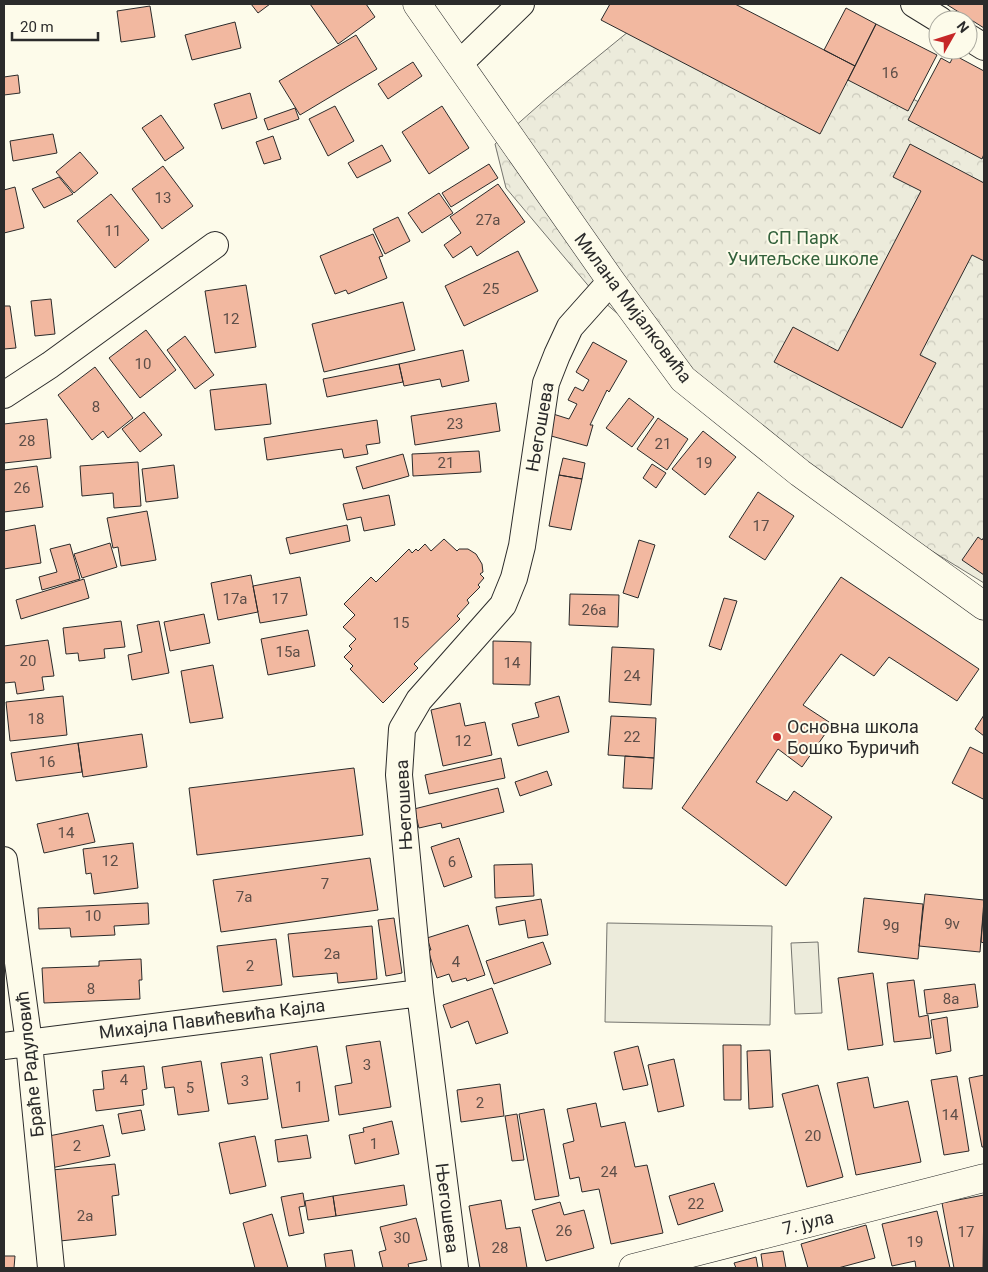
<svg xmlns="http://www.w3.org/2000/svg" width="988" height="1272" font-family="Roboto,sans-serif">
	<defs>
		<pattern id="park-crowns" width="20" height="18" patternUnits="userSpaceOnUse" patternTransform="scale(1.25)"><rect width="20" height="18" fill="#ecebdb"/><path d="M2 6a3 3 0 1 1 6 0M12 15a3 3 0 1 1 6 0" fill="none" stroke="#cbcabc"/></pattern>
	</defs>
	<rect width="100%" height="100%" fill="#fdfbea"/>
	<!-- green -->
	<path fill="#ecebdb" stroke="#74746e" d="M607 923 772 926 770 1025 605 1022Z
		M818 942 822 1013 795 1014 791 943Z"/>
	<!-- park -->
	<path fill="url(#park-crowns)" stroke="#74746e" d="M666 4H723L891 89 984 132V583L831 489 625 320 597 296 506 188 495 144 547 98 661 5Z"/>
	<!-- building -->
	<path fill="#f2b8a0" stroke="#2b2b2b" d="M251 4H270L258 13Z
		M310 4H366L375 17 338 44Z
		M610 4H735L855 66 820 134 601 20Z
		M946 4H984V28Z
		M150 6 155 37 121 42 117 11Z
		M846 8 876 24 855 66 824 50Z
		M235 22 241 48 192 60 185 35Z
		M876 24 937 55 908 111 848 80Z
		M356 35 377 69 300 115 279 81Z
		M954 55 984 71V154L982 159 908 120 941 58 950 63Z
		M413 62 422 76 388 99 378 84Z
		M18 75 20 93 4 95V77Z
		M250 93 257 118 222 129 214 104Z
		M335 106 354 141 328 156 309 119Z
		M442 106 469 148 429 174 402 132Z
		M295 108 299 119 268 130 264 119Z
		M161 115 184 148 165 161 142 128Z
		M53 134 57 153 13 161 10 141Z
		M273 136 281 159 264 164 256 142Z
		M910 144 984 183V261L972 255 920 355 936 363 902 428 774 362 793 327 838 351 921 191 893 177Z
		M382 145 391 161 357 178 348 163Z
		M80 152 98 173 74 193 56 172Z
		M489 164 498 178 451 207 442 193Z
		M163 166 193 206 162 229 132 189Z
		M59 177 73 194 44 208 32 189Z
		M498 184 525 222 477 256 471 246 453 258 444 245 461 233 450 217Z
		M15 187 24 228 4 233V190Z
		M439 193 453 213 422 233 408 213Z
		M111 194 149 240 115 268 77 221Z
		M398 217 410 241 385 254 373 229Z
		M373 234 383 256 379 257 387 278 348 294 346 290 335 294 320 256Z
		M518 251 538 291 464 326 445 286Z
		M246 285 256 347 215 353 205 291Z
		M51 299 55 334 35 336 31 301Z
		M403 302 415 350 324 372 312 324Z
		M4 306H10L16 348 4 349Z
		M146 330 176 370 140 398 109 358Z
		M185 336 214 375 195 389 167 350Z
		M593 342 627 361 609 392 607 390 590 425H593L587 446 544 434 550 413 569 419 577 404 568 400 575 387 583 391 589 380 576 372Z
		M463 350 469 381 442 387 440 379 404 386 399 364Z
		M399 364 403 382 327 397 323 379Z
		M95 367 133 418 108 438 103 431 92 440 58 395Z
		M266 384 271 424 215 430 210 390Z
		M629 398 654 417 632 447 606 428Z
		M496 403 500 431 415 445 411 416Z
		M144 412 162 435 140 452 122 429Z
		M658 418 688 439 667 470 637 449Z
		M47 419 51 458 4 463V424Z
		M377 420 380 443 366 445 368 454 344 458 342 449 267 460 264 438Z
		M703 431 736 457 705 495 672 469Z
		M479 451 481 472 413 476 412 454Z
		M403 454 409 476 363 489 356 467Z
		M563 458 585 463 582 479 559 475Z
		M138 462 141 506 114 508 113 493 82 496 80 466Z
		M652 464 666 473 656 488 643 478Z
		M174 465 178 498 146 502 142 469Z
		M37 466 43 507 4 512V470Z
		M559 475 582 479 571 530 549 526Z
		M758 492 794 516 765 560 729 537Z
		M389 495 395 525 364 531 361 517 347 520 343 504Z
		M147 511 156 560 121 566 118 547 113 548 107 518Z
		M35 525 41 563 4 569V531Z
		M347 525 350 541 290 554 286 538Z
		M978 537 982 540 984 537V575L962 560Z
		M444 539 457 551 459 549H468L476 554 482 564 483 572 480 574 484 578 478 585 480 587 467 600 469 603 457 616 460 619 414 664 418 668 383 703 350 669 353 666 344 657 352 649 349 646 356 639 343 627 355 615 344 604 371 577 376 582 409 549 412 553 416 549 418 551 425 544 431 551Z
		M639 540 655 545 638 598 623 593Z
		M110 543 117 567 82 578 74 554Z
		M70 544 80 579 42 590 39 577 57 572 50 549Z
		M251 575 258 612 218 620 211 583Z
		M300 577 307 615 260 623 253 586Z
		M841 577 979 669 957 701 889 657 874 676 841 654 803 705 832 724 802 767 778 749 756 782 787 801 794 791 832 817 786 886 682 808Z
		M84 579 89 598 21 619 16 600Z
		M570 594 619 595 618 627 569 625Z
		M724 598 737 601 721 650 709 646Z
		M204 614 210 643 170 651 164 622Z
		M121 621 125 647 104 649 105 658 79 661 78 653 66 654 63 628Z
		M159 621 169 673 132 680 128 655 142 652 137 625Z
		M308 630 315 666 268 675 261 639Z
		M48 640 54 676 42 677 44 690 17 694 15 682 4 683V646Z
		M493 641 531 642 530 685 493 684Z
		M612 647 654 649 651 705 609 702Z
		M213 665 223 718 190 723 181 671Z
		M63 696 67 735 10 741 6 702Z
		M559 696 569 732 518 746 512 724 539 717 535 703Z
		M460 703 465 726 485 722 492 755 443 766 431 710Z
		M984 715V736L975 729Z
		M611 716 656 718 654 758 608 755Z
		M142 734 147 767 83 777 78 743Z
		M78 743 82 772 16 781 11 753Z
		M970 747 984 754V796L983 799 952 783Z
		M625 756 654 758 652 789 623 788Z
		M501 758 505 778 429 794 425 775Z
		M354 768 363 835 197 855 189 788Z
		M547 771 552 785 520 796 515 782Z
		M498 788 504 812 442 828 441 823 419 828 414 809Z
		M88 813 95 842 44 853 37 824Z
		M459 838 472 877 444 887 431 847Z
		M133 843 138 888 94 894 91 873 86 874 83 849Z
		M370 858 378 910 221 932 213 880Z
		M532 864 534 896 495 898 494 865Z
		M925 894 984 900 980 952 919 946Z
		M864 898 923 904 918 959 858 952Z
		M541 899 548 935 528 938 525 920 499 925 496 907Z
		M148 903 149 924 114 926 115 935 71 937 70 928 39 929 38 908Z
		M984 906V943L981 942Z
		M394 918 402 973 386 976 378 920Z
		M468 925 485 975 467 981 466 978 452 982 449 974 437 978 428 950H431L427 938Z
		M372 926 377 979 338 983 337 973 293 977 288 934Z
		M276 939 282 985 223 992 217 946Z
		M543 942 551 964 494 984 486 961Z
		M141 959 142 980H139L140 999 44 1003 42 968 99 966V961Z
		M873 973 883 1045 848 1050 838 978Z
		M914 980 919 1017 928 1015 931 1038 894 1042 887 983Z
		M975 984 978 1007 927 1014 924 990Z
		M492 988 508 1033 476 1044 468 1021 451 1028 443 1005Z
		M947 1017 951 1051 936 1054 931 1020Z
		M380 1041 391 1107 339 1115 335 1086 352 1083 346 1046Z
		M723 1045H741V1100H724Z
		M317 1046 329 1121 282 1128 270 1054Z
		M638 1046 648 1085 623 1090 614 1052Z
		M770 1050 773 1107 749 1109 747 1051Z
		M262 1057 268 1099 228 1104 221 1063Z
		M674 1059 684 1106 658 1112 648 1065Z
		M201 1061 209 1111 178 1115 174 1087 165 1088 162 1067Z
		M144 1066 147 1089 142 1090 144 1105 96 1111 93 1090 104 1089 102 1071Z
		M984 1075V1147H982L969 1078Z
		M957 1076 969 1151 944 1155 931 1080Z
		M868 1077 874 1108 908 1101 921 1162 856 1175 837 1083Z
		M500 1084 504 1116 461 1122 457 1090Z
		M818 1085 843 1177 807 1187 782 1094Z
		M596 1103 601 1127 625 1122 635 1167 647 1165 663 1233 611 1244 599 1189 582 1192 579 1177 570 1179 563 1144 574 1141 567 1109Z
		M544 1109 559 1196 535 1200 519 1114Z
		M141 1110 145 1130 122 1134 118 1114Z
		M517 1114 524 1160 512 1161 505 1116Z
		M392 1121 399 1154 355 1164 349 1135 364 1132 363 1128Z
		M103 1125 110 1156 51 1168 44 1137Z
		M307 1135 311 1158 278 1162 275 1140Z
		M255 1136 266 1186 230 1194 219 1143Z
		M115 1164 119 1195 112 1196 116 1235 60 1241 52 1170Z
		M714 1183 723 1211 678 1225 669 1196Z
		M404 1185 407 1205 336 1216 333 1196Z
		M303 1193 305 1206 299 1207 304 1233 289 1236 281 1197Z
		M984 1195 983 1268H954L942 1203Z
		M333 1196 336 1216 308 1220 305 1201Z
		M501 1200 506 1229 520 1227 527 1268H480L469 1206Z
		M560 1202 564 1215 584 1210 594 1248 546 1261 532 1210Z
		M937 1211 950 1268H916L915 1261 892 1266 882 1224Z
		M272 1214 288 1268H255L243 1223Z
		M416 1218 427 1260 408 1264 409 1268H383L379 1252 386 1250 380 1227Z
		M866 1225 875 1258 838 1268H808L801 1244Z
		M352 1250 355 1268H326L324 1254Z
		M783 1251 786 1268H763L761 1254Z
		M4 1256H15L14 1268H4Z
		M756 1257 758 1268H736L734 1263Z"/>
	<g fill="none" stroke-linecap="round" stroke-linejoin="round">
		<!-- street casing -->
		<g stroke="#2b2b2b" stroke-width="28">
			<path id="street" d="M914 4 940 20
				M968 37 984 47
				M459 64 521 4
				M4 395 50 365 215 245
				M4 860 29 1043 51 1268
				M4 1046 420 993
				M455 1268 420 993 399 775 402 729 419 700 503 605 514 578 522 546 546 383 557 355 570 327 611 281"/>
		</g>
		<!-- secondary casing -->
		<g stroke="#2b2b2b" stroke-width="29">
			<path id="secondary" d="M417 4 611 281 683 379 800 473 984 606
				M633 1268 984 1178"/>
		</g>
		<!-- street -->
		<use href="#street" stroke="#fdfbea" stroke-width="26"/>
		<!-- secondary -->
		<use href="#secondary" stroke="#fdfbea" stroke-width="28"/>
	</g>
	<!-- markers -->
	<circle fill="#c62828" stroke="#fdfbea" stroke-width="2" cx="777" cy="737" r="5"/>
	<g text-anchor="middle" stroke-width="4" stroke-linejoin="round" paint-order="stroke">
		<!-- number labels -->
		<g font-size="15" fill="#5d4e48">
			<text x="890" y="78">16</text>
			<text x="163" y="203">13</text>
			<text x="488" y="225">27a</text>
			<text x="113" y="236">11</text>
			<text x="491" y="294">25</text>
			<text x="231" y="324">12</text>
			<text x="143" y="369">10</text>
			<text x="96" y="412">8</text>
			<text x="455" y="429">23</text>
			<text x="27" y="446">28</text>
			<text x="663" y="449">21</text>
			<text x="446" y="468">21</text>
			<text x="704" y="468">19</text>
			<text x="22" y="493">26</text>
			<text x="761" y="531">17</text>
			<text x="235" y="604">17a</text>
			<text x="280" y="604">17</text>
			<text x="594" y="615">26a</text>
			<text x="401" y="628">15</text>
			<text x="288" y="657">15a</text>
			<text x="28" y="666">20</text>
			<text x="512" y="668">14</text>
			<text x="632" y="681">24</text>
			<text x="36" y="724">18</text>
			<text x="632" y="742">22</text>
			<text x="463" y="746">12</text>
			<text x="47" y="767">16</text>
			<text x="66" y="838">14</text>
			<text x="110" y="866">12</text>
			<text x="452" y="867">6</text>
			<text x="325" y="889">7</text>
			<text x="244" y="902">7a</text>
			<text x="93" y="921">10</text>
			<text x="952" y="929">9v</text>
			<text x="891" y="930">9g</text>
			<text x="332" y="959">2a</text>
			<text x="456" y="967">4</text>
			<text x="250" y="971">2</text>
			<text x="91" y="994">8</text>
			<text x="951" y="1004">8a</text>
			<text x="367" y="1070">3</text>
			<text x="124" y="1085">4</text>
			<text x="245" y="1086">3</text>
			<text x="299" y="1092">1</text>
			<text x="190" y="1093">5</text>
			<text x="480" y="1108">2</text>
			<text x="950" y="1120">14</text>
			<text x="813" y="1141">20</text>
			<text x="374" y="1149">1</text>
			<text x="77" y="1151">2</text>
			<text x="609" y="1177">24</text>
			<text x="696" y="1209">22</text>
			<text x="85" y="1221">2a</text>
			<text x="564" y="1236">26</text>
			<text x="966" y="1237">17</text>
			<text x="402" y="1243">30</text>
			<text x="915" y="1247">19</text>
			<text x="500" y="1253">28</text>
		</g>
		<!-- park labels -->
		<g font-size="18" fill="#34623c" stroke="#fdfbea">
			<text x="803" y="244">СП Парк<tspan x="803" dy="21">Учитељске школе</tspan></text>
		</g>
		<!-- street labels -->
		<g font-size="18" fill="#2b2b2b" stroke="#fdfbea">
			<text transform="translate(633 308) rotate(53)" y="6">Милана Мијалковића</text>
			<text transform="translate(540 427) rotate(-80)" y="6">Његошева</text>
			<text transform="translate(404 805) rotate(-93)" y="6">Његошева</text>
			<text transform="translate(212 1019) rotate(-7)" y="6">Михајла Павићевића Кајла</text>
			<text transform="translate(30 1064) rotate(-96)" y="6">Браће Радуловић</text>
			<text transform="translate(447 1208) rotate(83)" y="6">Његошева</text>
			<text transform="translate(808 1223) rotate(-14)" y="6">7. јула</text>
		</g>
		<!-- poi labels -->
		<g font-size="18" fill="#2b2b2b" stroke="#fdfbea" text-anchor="start">
			<text x="787" y="733">Основна школа<tspan x="787" dy="21">Бошко Ђуричић</tspan></text>
		</g>
	</g>
	<!-- border -->
	<rect width="988" height="1272" fill="none" stroke="#2b2b2b" stroke-width="10"/>
	<!-- north arrow -->
	<g transform="translate(953 35) rotate(51)"><circle r="24" fill="#fdfbea" stroke="#a9a89e"/>
	<path d="M0-4L9 19L0 12L-9 19Z" fill="#c62828"/>
	<text y="-8" font-size="14" font-weight="bold" text-anchor="middle" fill="#2b2b2b">N</text>
	</g>
	<!-- scale -->
	<path d="M12 32v8h86v-8" fill="none" stroke="#2b2b2b" stroke-width="2.5"/>
	<text x="20" y="32" font-size="15" fill="#2b2b2b" stroke="#fdfbea" stroke-width="4" paint-order="stroke">20 m</text>
</svg>
